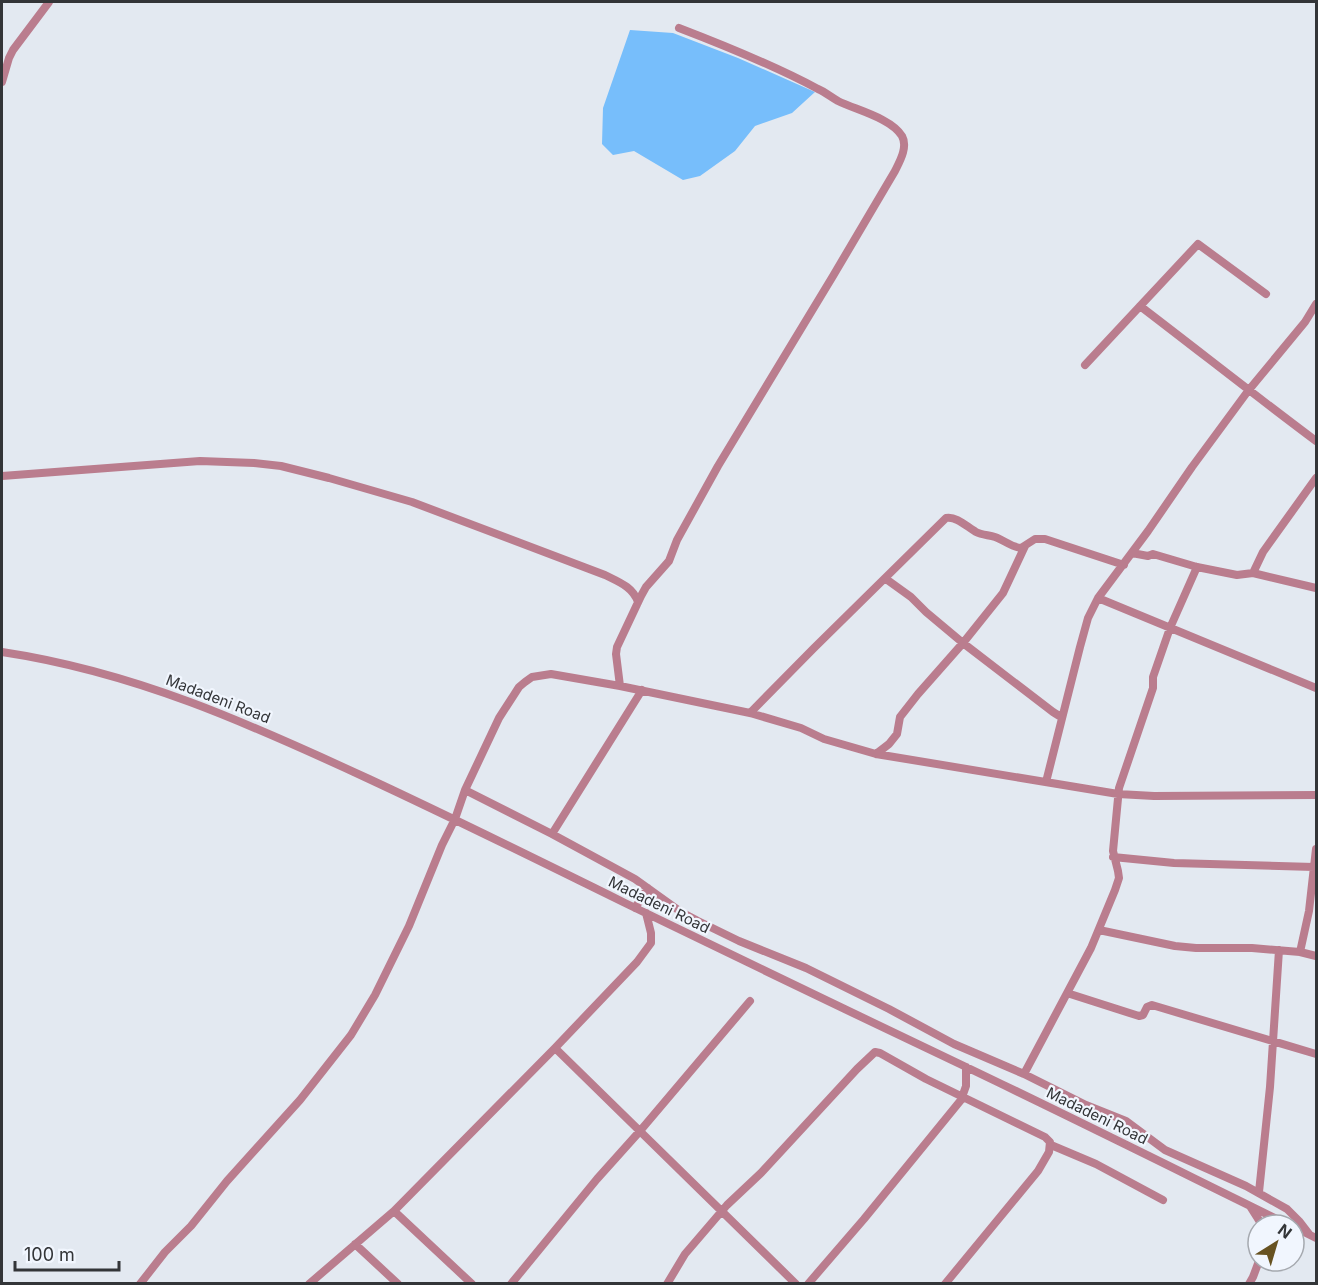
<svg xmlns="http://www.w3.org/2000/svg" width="1318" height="1285" font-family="Inter,sans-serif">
	<rect width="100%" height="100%" fill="#e3e9f1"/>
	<!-- water -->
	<path fill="#77befb" d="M630 30 673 33 738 58 815 92 792 113 755 126 735 151 700 176 683 180 634 151 613 155 602 144 603 108Z"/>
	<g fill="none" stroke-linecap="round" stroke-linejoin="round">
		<!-- minor -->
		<path stroke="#ba7d8e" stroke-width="8" d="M2 82 9 58 13 50 49 2
			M1140 306C1199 351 1257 397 1316 441
			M1085 365 1198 244 1266 294
			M2 476 200 461 254 463 281 466 329 478 412 502 605 575C619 582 633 587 638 602
			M1132 553 1148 556 1153 554 1197 567 1237 575 1253 573 1316 588
			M1253 573 1263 552 1316 478
			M886 579 911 597 926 612 963 643 1053 712 1061 717
			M1098 598 1316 688
			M2 652C135 672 248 723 369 779 455 819 540 861 625 903 737 958 851 1012 964 1066 1073 1118 1181 1172 1289 1225
			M620 686 616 654 617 647 641 596 646 587 669 561 677 540 718 466 833 276 895 171C900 161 908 147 902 136 891 118 856 110 838 101 831 97 825 92 818 89 773 65 726 46 679 28
			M750 713 814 648 946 518C957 516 967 527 976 532 982 535 989 535 995 537 1004 540 1011 547 1021 548L1035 539H1045L1124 565
			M876 754 889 744 897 734 900 717 918 694 963 643 1003 593 1025 546
			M1046 782 1080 647 1088 618 1098 598 1148 531 1192 467 1248 391 1305 322 1316 304
			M465 790 552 834 635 879 681 912 698 921 739 941 806 968 889 1009 954 1044 1024 1074 1086 1105 1126 1121 1165 1150 1246 1186 1287 1209 1299 1221 1309 1234
			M552 834 642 690
			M1113 857 1174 863 1314 867
			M635 908 648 888
			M1099 930 1175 946 1196 948H1252L1300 952 1316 956
			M1300 952 1309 911 1316 849
			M1067 993 1139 1016 1143 1015 1147 1007 1152 1005 1316 1054
			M555 1048 796 1284
			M1024 1074 1091 948 1115 890 1119 878 1118 871 1113 851 1119 788 1153 688V677L1170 628 1197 567
			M1051 1145 1096 1164 1163 1200
			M1259 1192 1270 1087 1279 950
			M1250 1206 1262 1225
			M394 1211 472 1284
			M1294 1227 1316 1238
			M355 1244 398 1284
			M140 1284 165 1252 191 1226 227 1181 300 1100 351 1035 375 995 409 926 442 845 455 819 465 790 499 718 519 687 525 682 532 677 551 674 620 686 750 713 801 728 824 739 876 754 1118 794 1154 796 1316 795
			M309 1284 394 1211 555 1048 637 962 651 943V933L646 913
			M511 1284 597 1179 640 1131 750 1001
			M667 1284 685 1254 727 1205 761 1173 857 1069 875 1052 880 1053 926 1079 1045 1137 1050 1142 1049 1152 1038 1171 945 1284
			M808 1284 864 1219 961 1100 966 1086V1067
			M1249 1284 1253 1277 1259 1261"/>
	</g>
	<g text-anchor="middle" stroke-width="4.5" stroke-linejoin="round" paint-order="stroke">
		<!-- street labels -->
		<g font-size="15" fill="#333538" stroke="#f1f6fe">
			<text transform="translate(218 699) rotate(21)" y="5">Madadeni Road</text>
			<text transform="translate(659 905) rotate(26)" y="5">Madadeni Road</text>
			<text transform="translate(1097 1116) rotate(26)" y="5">Madadeni Road</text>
		</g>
	</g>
	<!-- border -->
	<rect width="1318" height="1285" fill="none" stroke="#333538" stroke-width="6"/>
	<!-- north arrow -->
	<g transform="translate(1276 1243) rotate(37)"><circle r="28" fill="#f1f6fe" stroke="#a5a9af" stroke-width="1.5"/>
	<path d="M0-4.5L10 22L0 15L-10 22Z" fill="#675221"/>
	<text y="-9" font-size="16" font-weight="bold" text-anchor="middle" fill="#333538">N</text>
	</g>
	<!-- scale -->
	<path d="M15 1261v9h104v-9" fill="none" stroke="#333538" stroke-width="3"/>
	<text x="24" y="1261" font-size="18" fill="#333538" stroke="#f1f6fe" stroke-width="4.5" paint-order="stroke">100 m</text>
</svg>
